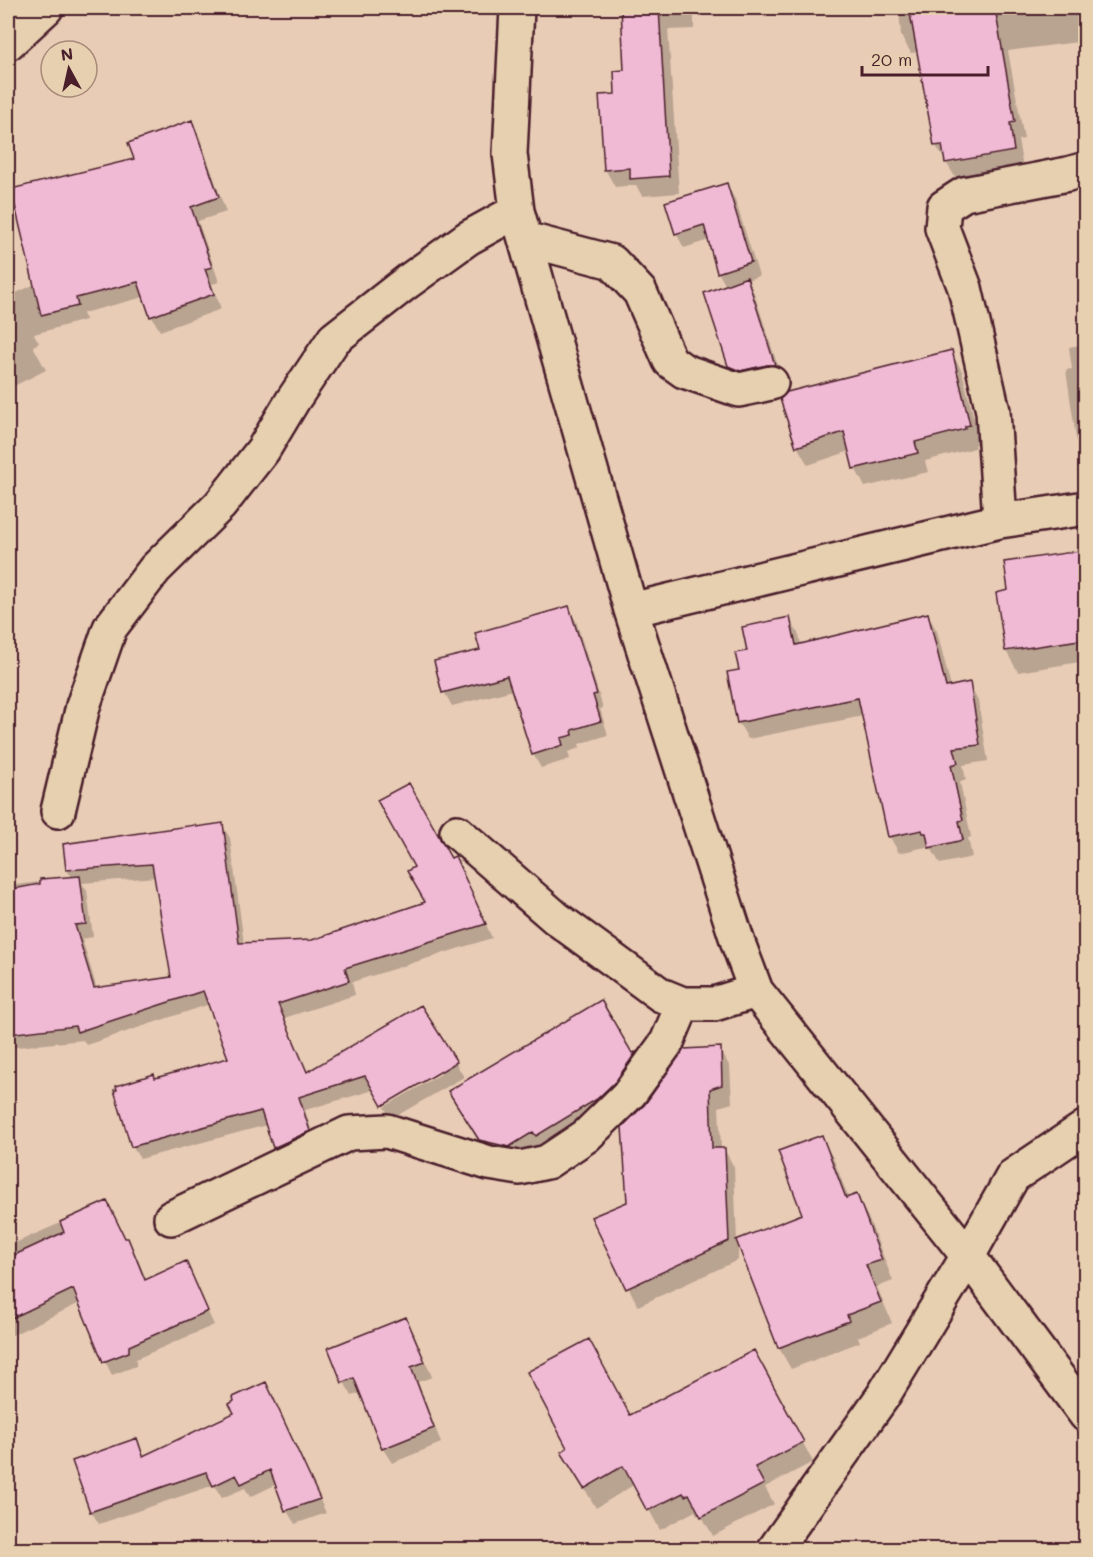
<svg xmlns="http://www.w3.org/2000/svg" width="1093" height="1557" font-family="Mali,sans-serif">
	<rect width="100%" height="100%" fill="#e8ccb6"/>
	<filter id="ink" filterUnits="userSpaceOnUse"><feTurbulence type="fractalNoise" baseFrequency=".0167" numOctaves="2"/><feDisplacementMap in="SourceGraphic" scale="12" xChannelSelector="R" yChannelSelector="G"/><feConvolveMatrix kernelMatrix="1 2 1 2 8 2 1 2 1" color-interpolation-filters="sRGB"/></filter>
	<g filter="url(#ink)">
		<!-- shadow -->
		<path fill="#0003" fill-rule="evenodd" d="M622 8H694V29L668 30 679 193 642 196 636 185 615 187 605 169 617 95 625 72Z
			M899 8H1086V41L1008 51 1024 139 1018 140 1023 168 957 180 936 146 919 52 911 53 901 36Z
			M191 122 199 136 226 212 198 221 219 282 212 284 221 309 160 331 152 317 144 297 83 313 85 320 34 334 39 343 33 346 46 370 8 389V297L35 284 136 160Z
			M726 184 735 199 759 276 747 280 754 293 782 379 738 381 729 366 726 286 718 272 709 240 684 248 676 233Z
			M1086 344V460L1077 445 1066 370 1072 369 1069 347Z
			M951 352 962 371 980 443 974 445 975 448 925 461 928 472 865 487 855 468 850 451 808 465 797 446Z
			M1086 552V661L1018 672 1006 651 1010 591Z
			M568 608 576 621 603 708 600 709 608 735 579 744 580 748 568 752 570 759 541 768 533 754 513 690 452 706 444 692 482 651Z
			M927 614 937 631 951 687 969 684 978 701 988 761 963 765 966 780 960 782 971 837 968 838 972 857 940 864 930 846 899 853 890 837 863 716 748 739 739 723 741 671 748 652 789 618 799 635 801 645Z
			M222 825 230 838 244 944 312 941 427 903 450 860 462 871 492 938 352 982 355 995 284 1018 308 1073 421 1007 464 1077 391 1119 384 1107 441 1074 439 1071 305 1110 316 1145 282 1161 275 1148 267 1125 140 1159 132 1146 155 1079 230 1059 210 1004 86 1045 83 1040 8 1048V886L72 878 67 870 65 845ZM156 877 173 978 97 989 82 939 93 937 87 891 82 883Z
			M720 1049 730 1067 732 1103 719 1107 721 1149H724L734 1167 737 1241 804 1215 821 1137 833 1158 849 1199 856 1196 868 1217 893 1281 877 1287 892 1323 858 1337 860 1342 791 1369 779 1348 738 1242V1260L638 1306 593 1217 628 1203Z
			M631 1054H636L647 1073 548 1155 492 1160 461 1111Z
			M106 1203 125 1240 127 1239 135 1253 147 1281 185 1263 214 1325 136 1359V1366L112 1375 105 1361 80 1303 8 1337V1246Z
			M406 1318 414 1333 432 1377 418 1382 441 1443 392 1463 383 1449 361 1393 352 1396 344 1382Z
			M765 1371 813 1462 765 1487 774 1504 713 1536 700 1513 697 1515 695 1511 660 1530 635 1484 596 1508 574 1471 630 1416Z
			M273 1398 326 1513 295 1524 287 1511 277 1484 250 1497 245 1488 222 1498 214 1485 99 1524 91 1511 136 1440 145 1457Z"/>
		<!-- building -->
		<path fill="#f0bad4" stroke="#4a1f2b" stroke-width="1.5" d="M621 8H659L669 176 630 179V168L604 170 599 95 615 94 614 71 624 70Z
			M909 8H995L1015 122 1010 123 1014 151 945 163 942 145 934 146Z
			M192 120 219 197 191 207 212 267 205 269 214 294 150 317 138 282 76 298 78 306 41 315 11 189 134 159 128 143Z
			M727 183 751 262 717 273 704 225 675 234 665 202Z
			M747 277 775 365H767L740 371 728 366 704 293Z
			M952 350 970 425 965 426V429L915 442 918 453 853 469 844 432 796 447 780 399 787 392Z
			M1086 550V639L1005 651 996 593 1008 590 1004 562Z
			M569 606 597 694 593 695 601 721 572 730 573 735 561 738 563 745 532 755 507 676 442 693 434 661 480 650 475 633Z
			M928 613 946 687 970 682 980 745 954 748 958 763 951 765 963 820 959 821 963 840 929 848 926 833H923L922 830 888 837 858 698 737 723 727 672 739 670 735 653 747 651 742 627 790 617 796 645Z
			M409 783 451 858 455 856 486 924 345 968 349 981 278 1004 307 1072 421 1005 457 1062 382 1106 365 1076 299 1097 310 1131 273 1148 261 1111 131 1147 114 1090H117L116 1086 154 1074 155 1078 228 1058 203 991 77 1032 75 1026 8 1034V890L40 884V879L80 876 86 924 75 925 94 988 171 977 152 864 66 870 63 844 195 825 196 827 223 823 239 943 312 940 425 902 407 871 414 867 377 800Z
			M601 1000 632 1053 636 1052 616 1081 597 1099 536 1136 533 1132 509 1147 479 1140 448 1091Z
			M721 1047 722 1085 710 1089 712 1148H725L729 1241 626 1289 591 1217 627 1202 622 1127 645 1104 684 1049Z
			M822 1135 846 1198 857 1194 882 1260 866 1265 881 1302 847 1315 849 1321 778 1348 736 1240 802 1214 778 1151Z
			M107 1201 125 1238H128L145 1280 186 1261 208 1311 129 1346V1352L103 1362 73 1289 8 1320V1258L64 1232 60 1222Z
			M406 1317 425 1362 411 1367 434 1428 382 1449 354 1378 342 1383 328 1348Z
			M589 1339 630 1415 754 1350 804 1442 755 1467 764 1484 701 1517 689 1494 685 1496 683 1493 647 1511 623 1466 584 1489 561 1452 567 1448 527 1372Z
			M266 1382 320 1499 285 1511 270 1470 241 1484 236 1475 213 1486 206 1472 90 1512 72 1461 137 1438 143 1456 234 1413 229 1404 234 1401 233 1397Z"/>
		<g fill="none" stroke-linecap="round" stroke-linejoin="round">
			<!-- minor casing -->
			<g stroke="#4a1f2b" stroke-width="38">
				<path id="minor" d="M517 8 510 154 517 211 631 610 738 943 756 991 968 1256 1086 1415
					M8 43 46 8
					M525 239 612 262 640 292 670 361 684 371 739 390 771 383
					M1000 521 993 411 965 288 942 228 944 207 964 194 1068 174 1086 169
					M631 610 1000 521 1086 508
					M58 811 83 706 110 628 155 569 220 505 263 450 293 400 334 339 407 282 468 238 517 211
					M457 832 556 918 661 995 683 1004H714L756 991
					M171 1218 349 1133 387 1131 489 1163 520 1168 547 1162 586 1136 630 1093 667 1042 683 1004
					M774 1550 883 1396 968 1256 1013 1176 1086 1127"/>
			</g>
			<!-- minor -->
			<use href="#minor" stroke="#e6d0af" stroke-width="33"/>
		</g>
	</g>
	<!-- margin -->
	<rect width="1093" height="1557" fill="none" stroke="#e6d0af" stroke-width="30"/>
	<rect x="15" y="15" width="1063" height="1527" fill="none" stroke="#4a1f2b" stroke-width="2" filter="url(#ink)"/>
	<!-- north arrow -->
	<g transform="translate(69 69) rotate(352)"><circle r="28" fill="#e6d0af" stroke="#a8897a" stroke-width="1.5"/>
	<path d="M0-4.5L10 22L0 15L-10 22Z" fill="#4a1f2b"/>
	<text y="-9" font-size="16" font-weight="bold" text-anchor="middle" fill="#4a1f2b">N</text>
	</g>
	<!-- scale -->
	<path d="M862 66v9h126v-9" fill="none" stroke="#4a1f2b" stroke-width="3"/>
	<text x="871" y="66" font-size="18" fill="#4a1f2b" stroke="#e6d0af" stroke-width="4.5" paint-order="stroke">20 m</text>
</svg>
